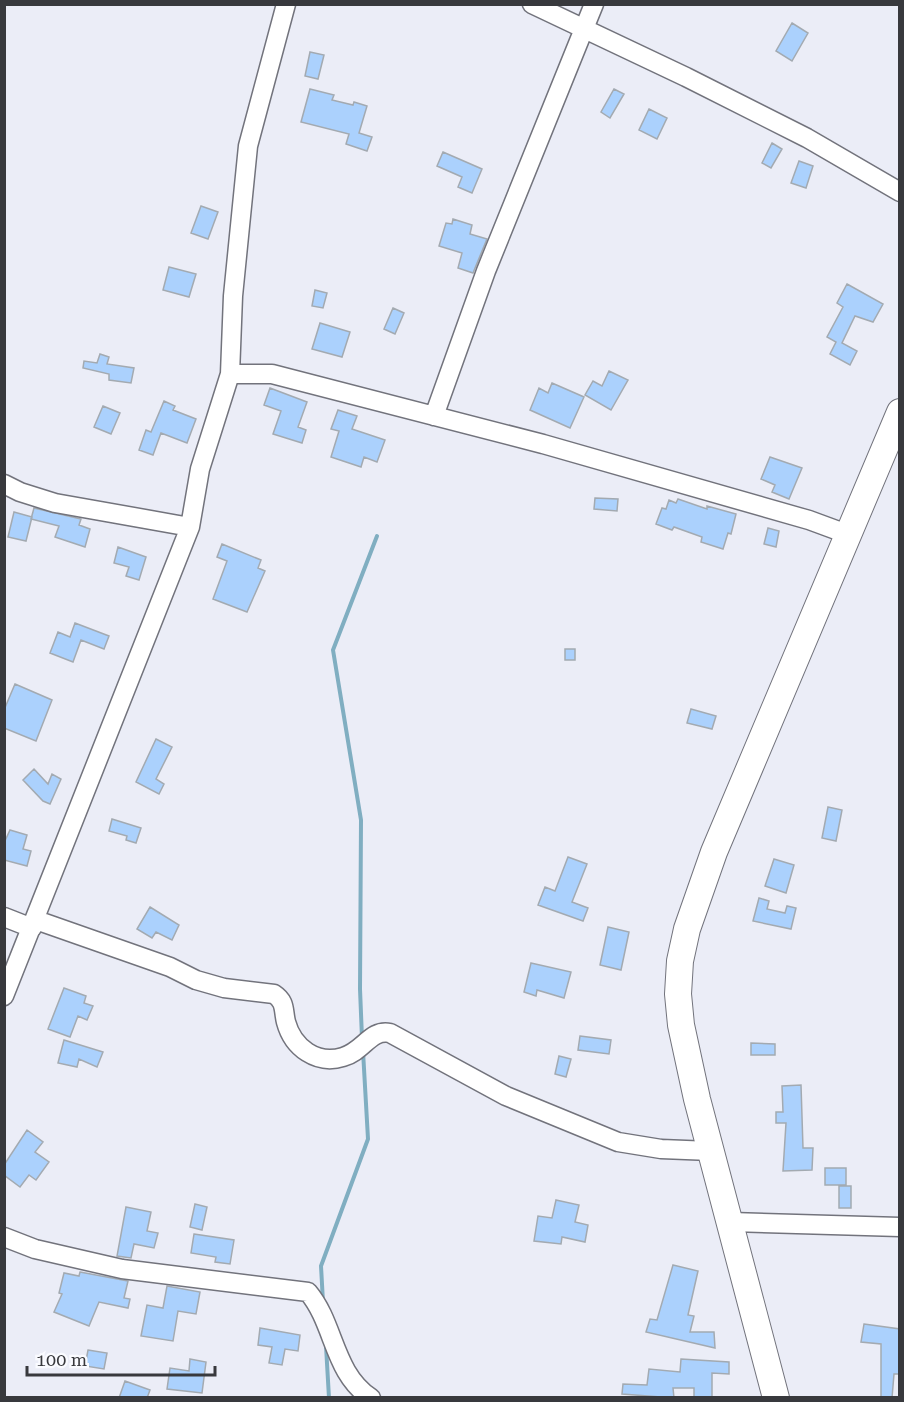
<svg xmlns="http://www.w3.org/2000/svg" width="904" height="1402" font-family="'Roboto Serif',serif">
	<rect width="100%" height="100%" fill="#ebedf7"/>
	<g fill="none" stroke-linecap="round" stroke-linejoin="round">
		<!-- stream -->
		<path stroke="#80aec1" stroke-width="4" d="M362 1038 360 989 361 820 333 650 377 536
			M323 1302 321 1266 368 1139 363 1051
			M326 1346 329 1398"/>
	</g>
	<!-- building -->
	<path fill="#abd1fd" stroke="#a3aab1" stroke-width="1.5" d="M792 23 808 33 792 61 776 51Z
		M310 52 324 55 318 79 305 76Z
		M310 89 334 95 332 100 353 105 354 102 367 106 359 133 372 137 367 151 346 144 349 134 301 122Z
		M614 89 624 94 610 118 601 112Z
		M649 109 667 118 657 139 639 130Z
		M772 143 782 149 771 168 762 163Z
		M443 152 482 169 472 193 458 187 462 177 437 166Z
		M799 161 813 166 806 188 791 183Z
		M201 206 218 212 208 239 191 233Z
		M453 219 472 225 470 234 487 239 473 273 458 268 462 253 439 246 446 223 452 224Z
		M169 267 196 274 189 297 163 290Z
		M847 284 883 304 873 322 855 316 842 343 857 351 850 365 830 354 836 342 827 337 843 307 837 303Z
		M315 290 327 293 323 308 312 306Z
		M393 308 404 313 395 334 384 329Z
		M320 323 350 332 342 357 312 349Z
		M100 354 109 357 107 364 134 368 131 383 109 380V374L83 368 84 361 97 363Z
		M609 371 628 380 611 410 585 395 593 381 602 386Z
		M552 383 584 397 570 428 530 410 539 388 548 393Z
		M270 388 307 402 298 427 306 430 302 443 273 434 281 411 264 405Z
		M164 401 175 406 173 410 196 419 187 443 161 433 153 455 139 450 146 430 151 432Z
		M103 406 120 413 111 434 94 427Z
		M338 410 357 416 352 429 385 440 377 462 364 457 361 467 331 457 339 431 331 429Z
		M770 457 802 468 789 499 772 492 775 485 761 479Z
		M595 498 618 499 617 511 594 509Z
		M678 499 707 509V506L736 514 731 534 728 533 723 549 701 542 702 537 674 527 672 530 656 524 662 508 666 509 669 500 676 503Z
		M34 508 81 519 79 525 90 529 85 547 55 537 59 526 31 519Z
		M14 512 32 517 26 541 8 537Z
		M768 528 779 531 776 547 764 544Z
		M222 544 261 560 258 568 265 571 247 612 213 599 227 561 217 557Z
		M118 547 146 557 139 580 126 576 129 567 114 563Z
		M75 623 109 636 104 649 81 640 73 662 50 653 58 632 70 637Z
		M565 649H575V660H565Z
		M15 684 52 700 36 741 4 728V710Z
		M691 709 716 716 712 729 687 723Z
		M156 739 172 747 156 779 164 784 159 794 136 782Z
		M34 769 48 784 52 774 61 779 50 804 43 801 23 780Z
		M828 807 842 810 836 841 822 838Z
		M112 819 141 828 136 843 126 840 127 836 109 831Z
		M10 830 27 835 23 849 31 851 27 866 4 860V843Z
		M568 857 587 864 572 902 588 908 583 921 538 905 545 887 555 891Z
		M774 859 794 865 786 893 765 886Z
		M759 898 769 901 767 909 785 913 787 906 796 908 791 929 753 921Z
		M150 907 179 925 172 940 156 932 152 938 137 929Z
		M608 927 629 932 621 970 600 965Z
		M531 963 571 972 564 998 537 990 536 996 524 992Z
		M64 988 86 996 84 1003 93 1006 87 1020 78 1016 70 1037 48 1029Z
		M580 1036 611 1040 609 1054 578 1050Z
		M64 1040 103 1052 97 1067 79 1059 77 1067 58 1063Z
		M751 1043 775 1044V1055H751Z
		M559 1056 571 1059 566 1077 555 1074Z
		M801 1085 803 1148H813L812 1170 783 1171 786 1123H776V1112H783L782 1086Z
		M27 1130 43 1142 35 1152 49 1162 36 1180 29 1175 20 1187 4 1175V1165Z
		M825 1168H846V1185H825Z
		M839 1186H851V1208H839Z
		M556 1200 579 1205 575 1222 588 1225 585 1242 562 1237 561 1244 534 1241 538 1216 552 1218Z
		M195 1204 207 1207 202 1230 190 1227Z
		M126 1207 151 1212 147 1231 158 1233 154 1248 134 1244 131 1258 117 1256Z
		M194 1234 234 1240 230 1264 215 1262 216 1257 191 1253Z
		M673 1265 698 1271 688 1315 694 1316 690 1332H714L715 1348 646 1332 650 1319 657 1320Z
		M80 1272 128 1281 124 1298 130 1299 128 1308 99 1302 89 1326 54 1312 62 1294 59 1293 64 1273 79 1276Z
		M167 1286 200 1292 196 1314 178 1311 173 1341 141 1336 147 1305 163 1308Z
		M864 1324 900 1329V1374H894L892 1398H881V1344L861 1342Z
		M260 1328 300 1335 298 1351 285 1349 282 1365 269 1363 272 1347 258 1345Z
		M88 1350 107 1353 104 1369 85 1366Z
		M190 1359 206 1362 202 1393 167 1389 170 1368 189 1371Z
		M681 1359 729 1362V1374L712 1373V1398H694V1388H673L674 1398 622 1394 623 1384 647 1385 649 1369 680 1372Z
		M125 1381 150 1390 147 1398H119Z"/>
	<g fill="none" stroke-linecap="round" stroke-linejoin="round">
		<!-- minor casing -->
		<g stroke="#72737c" stroke-width="21">
			<path id="minor" d="M532 4 686 77 807 138 900 192
				M230 374H272L543 444 809 520 847 534
				M434 416 486 271 594 4
				M4 484 20 492 55 503 190 527
				M4 917 32 928
				M36 920 170 967 196 980 224 988 274 994C286 1002 283 1010 286 1022 293 1048 317 1065 343 1057 364 1051 370 1029 390 1033L506 1096 618 1142 661 1149 711 1151
				M4 996 190 527 200 469 230 374 233 296 248 146 286 4
				M731 1222 900 1227
				M4 1237 35 1249 122 1269 308 1292C335 1324 333 1373 371 1398"/>
		</g>
		<!-- highway casing -->
		<g stroke="#72737c" stroke-width="28">
			<path id="highway" d="M776 1398 697 1099 681 1025 678 994 680 961 687 929 714 852 900 412"/>
		</g>
		<!-- minor -->
		<use href="#minor" stroke="#fff" stroke-width="18"/>
		<!-- highway -->
		<use href="#highway" stroke="#fff" stroke-width="26"/>
	</g>
	<!-- border -->
	<rect width="904" height="1402" fill="none" stroke="#38393d" stroke-width="12"/>
	<!-- scale -->
	<path d="M27 1366v9h188v-9" fill="none" stroke="#38393d" stroke-width="3"/>
	<text x="36" y="1366" font-size="18" fill="#38393d" stroke="#fafbff" stroke-width="4.5" paint-order="stroke">100 m</text>
</svg>
